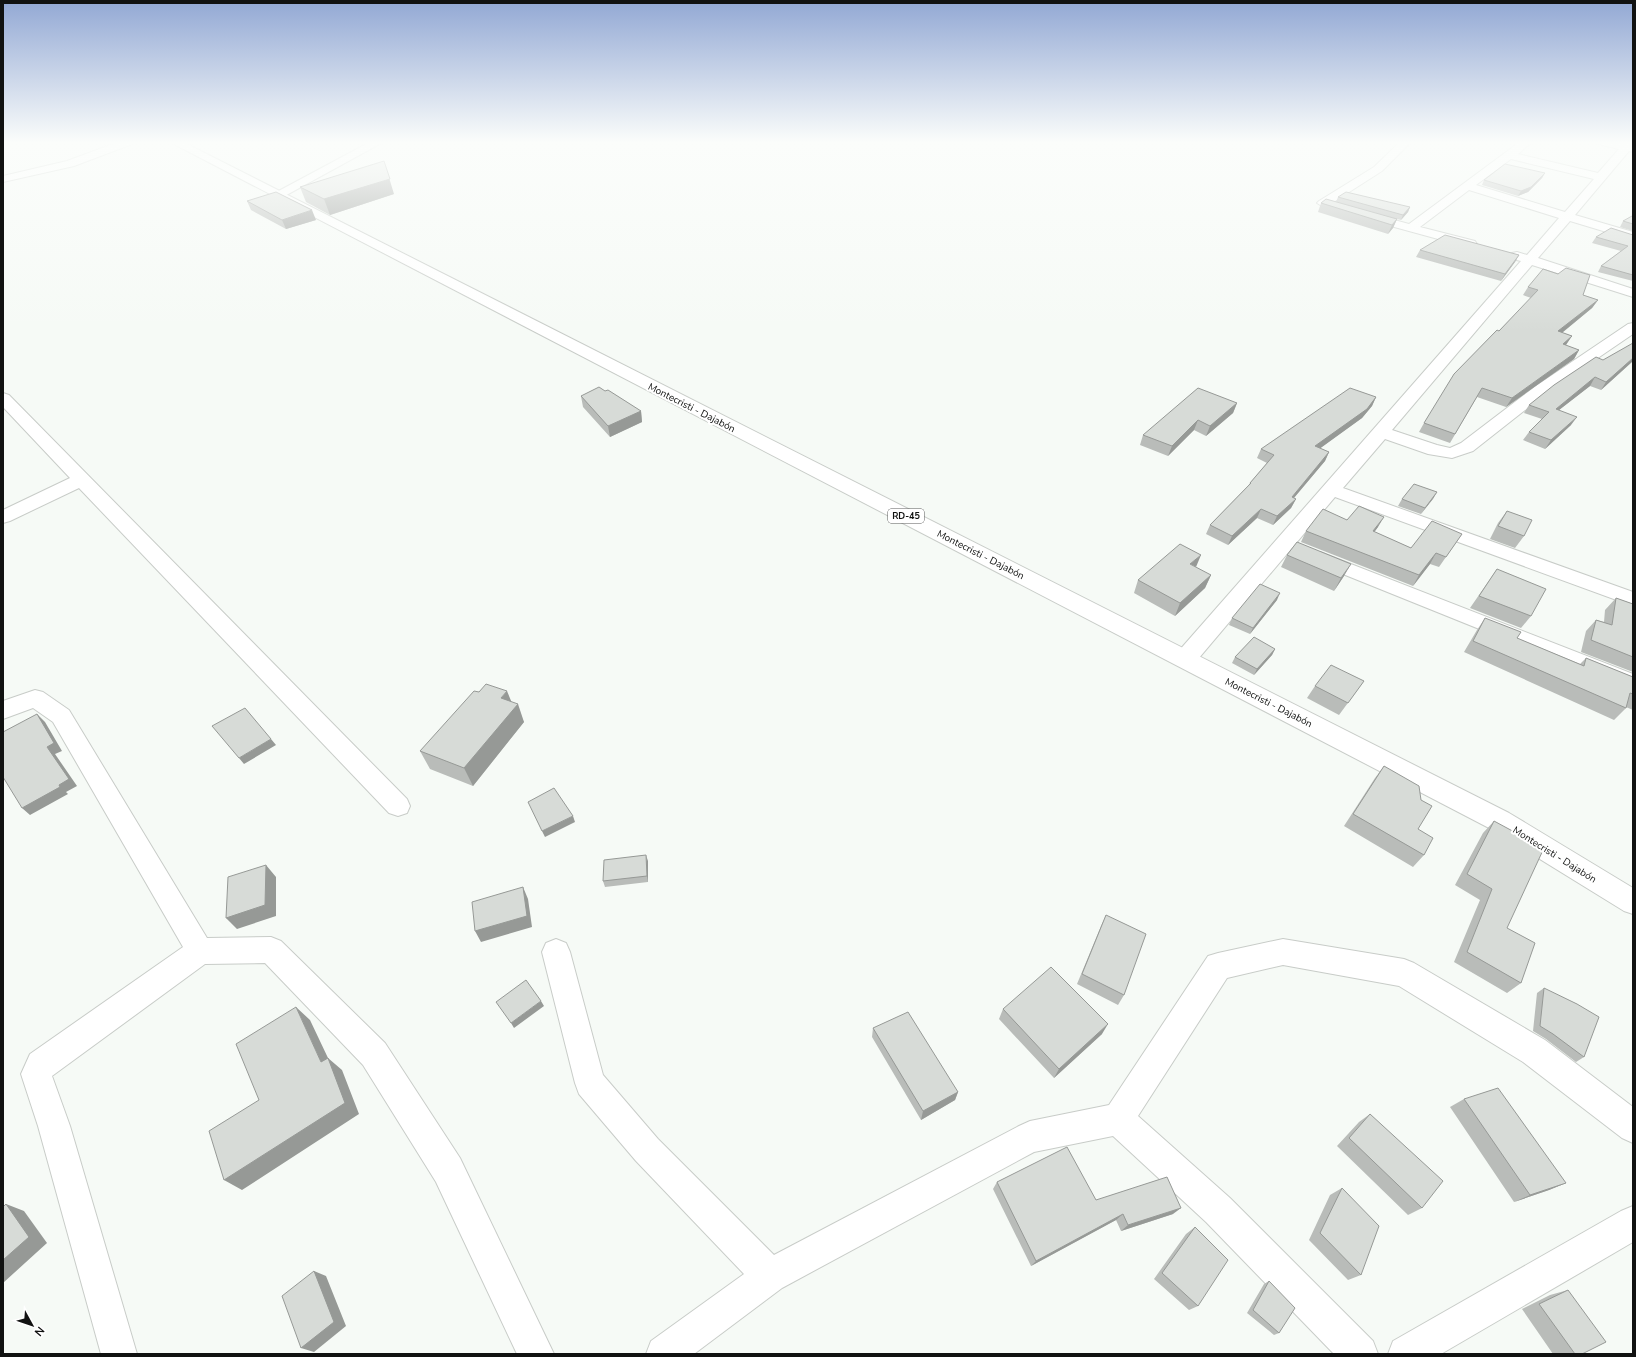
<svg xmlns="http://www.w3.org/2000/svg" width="1636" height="1357" font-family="'Nunito Sans',sans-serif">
	<rect width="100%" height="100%" fill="#f6faf6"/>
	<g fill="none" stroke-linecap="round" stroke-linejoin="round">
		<!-- street casing -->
		<g stroke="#c8ccc8" stroke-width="2">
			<path id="street" d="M121 141H136L135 143 74 166 3 182V176L67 161Z
				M372 141H385L281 198H273L271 196 273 194Z
				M1401 141H1412L1382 171 1332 203 1409 224 1521 141H1533L1518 154 1598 173 1619 149 1594 143 1593 141H1612L1625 144 1629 141H1633V152L1629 151 1575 215 1633 232V240L1570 221 1538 258 1633 289V297L1532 265 1392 430 1437 445 1450 448 1461 443 1536 386 1628 324 1633 323V334L1548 392 1473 451 1452 458 1428 454 1385 439 1343 488 1633 592V606L1335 497 1193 665 1185 667 1177 665 1174 659 1177 653 1521 261 1512 259 1511 256 1512 253 1517 252 1527 255 1559 218 1469 190 1420 227 1475 241 1477 244 1475 247 1471 248 1325 208 1317 203 1319 201 1374 167ZM1511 159 1594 179 1565 212 1476 185Z
				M3 393 9 395 407 799 410 806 407 813 398 816 389 813 79 488 10 521 3 523V510L70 478 3 407Z
				M1320 552 1633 674V691L1313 562 1310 558 1313 554Z
				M35 690 43 692 69 710 207 938 271 937 281 941 385 1043 460 1158 554 1354H517L436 1182 363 1065 265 963 205 964 52 1076 70 1126 137 1354H101L38 1126 21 1074 30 1054 183 947 53 722 33 708 3 719V701Z
				M556 939 566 943 570 952 603 1075 658 1139 774 1255 1019 1126 1030 1121 1109 1105 1208 956 1218 953 1283 939 1404 959 1414 963 1545 1040 1633 1107V1143L1622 1138 1523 1062 1399 986 1283 965 1227 978 1138 1116 1230 1198 1373 1341 1378 1354H1334L1206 1222 1113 1136 1034 1152 782 1288 694 1354H646L651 1341 744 1274 636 1161 579 1094 575 1083 542 952 546 943Z
				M1633 1206V1242L1441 1354H1388L1393 1341 1621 1211Z"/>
		</g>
		<!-- primary casing -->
		<g stroke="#c8ccc8" stroke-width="2">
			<path id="primary" d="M168 141H181L1509 813 1633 888V914L1624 911 1491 829Z"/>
		</g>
		<!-- street -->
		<use href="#street" fill="#fff" fill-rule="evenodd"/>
		<!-- primary -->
		<use href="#primary" fill="#fff" fill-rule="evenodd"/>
	</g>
	<!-- wall -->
	<path fill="#b9bcb9" d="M1545 173 1542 178 1528 192 1518 196 1482 185 1484 180Z
		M300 187 394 194 330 215 306 202Z
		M1338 197 1410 207 1408 212 1401 220 1397 219 1393 228 1388 234 1318 212 1321 203 1336 202Z
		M247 201 316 220 286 229 251 210Z
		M1633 216V231L1620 227 1623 221Z
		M1633 235V281L1598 272 1601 266 1621 251 1592 243 1596 237Z
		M1420 250 1519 255 1515 262 1501 281 1416 257Z
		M1528 287 1583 295 1598 300 1592 308 1562 333 1572 336 1565 345 1579 350 1574 359 1506 407 1477 397 1450 443 1419 432 1424 423 1499 331 1531 298 1523 295Z
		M1603 360 1633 361 1601 390 1590 386 1559 410 1571 425 1545 449 1523 440 1529 432 1542 419 1524 413 1529 405Z
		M581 396 641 411 642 422 610 437 583 407Z
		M1376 397 1372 406 1362 418 1320 448 1329 452 1325 461 1294 498 1296 499 1291 508 1273 525 1257 518 1228 545 1206 534 1210 525 1248 486 1250 483 1267 463 1257 458 1261 449Z
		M1237 403 1233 413 1206 436 1194 430 1168 456 1140 445 1143 435Z
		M1437 492 1421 514 1398 506 1402 499Z
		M1507 511 1524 536 1515 548 1490 539 1498 523Z
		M1347 520 1378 527 1374 532 1411 548 1462 534 1439 567 1430 564 1413 586 1301 542 1306 531Z
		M1287 555 1344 576 1334 591 1281 567Z
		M1497 569 1531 616 1521 628 1470 608Z
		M1211 575 1205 588 1175 616 1134 593 1138 580Z
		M1616 598 1633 604V672L1581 652 1586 631 1596 620 1604 622 1605 610Z
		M1277 600 1250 634 1229 625 1232 618Z
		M1485 618 1517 638 1580 664 1586 658 1633 677V710L1626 707V708L1614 720 1464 652 1477 630Z
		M1275 649 1272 655 1254 675 1232 663 1235 657Z
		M1364 681 1339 715 1307 698 1315 686Z
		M511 702 524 722 473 786 430 769 420 751Z
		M1384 766 1421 800 1418 829 1424 855 1413 867 1344 826 1375 778Z
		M1494 821 1507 928 1521 983 1507 993 1454 962 1480 900 1455 885 1483 833Z
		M648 861V882L605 887 603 881Z
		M1106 915 1124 995 1118 1005 1077 984 1101 926Z
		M1544 988 1584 1057 1576 1062 1546 1039 1533 1031 1537 993Z
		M1003 1009 1102 1034 1054 1078 999 1019Z
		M873 1028 958 1092 955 1100 921 1120 872 1037Z
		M1464 1099 1566 1183 1549 1190 1514 1202 1450 1107Z
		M1370 1114 1422 1208 1408 1215 1337 1146 1359 1122Z
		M997 1182 1173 1214 1121 1231 1116 1220 1031 1266 993 1189Z
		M1342 1188 1361 1275 1348 1280 1309 1240 1330 1195Z
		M1195 1227 1198 1306 1189 1310 1154 1279 1186 1234Z
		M1269 1281 1279 1333 1274 1335 1247 1313 1264 1284Z
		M1568 1290 1582 1354H1553L1522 1309 1550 1295Z"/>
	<!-- shaded-wall -->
	<path fill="#969996" d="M384 161 394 194 330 215 324 199Z
		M1545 173 1542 178 1528 192 1518 196 1521 191Z
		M1410 207 1408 212 1401 220 1403 215Z
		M312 210 316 220 286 229 282 220Z
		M1397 219 1393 228 1388 234 1392 225Z
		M1519 255 1515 262 1501 281 1505 274Z
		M1598 300 1592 308 1553 340 1558 331Z
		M1572 336 1566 345 1557 353 1563 344Z
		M1579 350 1574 359 1506 407 1512 398Z
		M1633 358V361L1601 390 1606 382Z
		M1595 377 1590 386 1550 417 1556 409Z
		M1376 397 1372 406 1362 418 1311 455 1315 446Z
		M1237 403 1233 413 1206 436 1210 426Z
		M641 411 642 422 610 437 608 426Z
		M1577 417 1571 425 1545 449 1551 440Z
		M1198 420 1194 430 1168 456 1172 446Z
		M1329 452 1325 461 1287 506 1292 497Z
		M1437 492 1433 499 1421 514 1425 508Z
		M1296 499 1291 508 1273 525 1277 516Z
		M1261 509 1257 518 1228 545 1232 536Z
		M1384 517 1378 527 1367 542 1373 531Z
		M1436 553 1430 564 1413 586 1419 575Z
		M1201 555 1196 567 1190 564Z
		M1351 564 1344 576 1334 591 1341 578Z
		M1211 575 1205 588 1175 616 1180 603Z
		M1280 593 1277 600 1250 634 1253 628Z
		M1275 649 1272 655 1254 675 1257 669Z
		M507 691 514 708 518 704 524 722 473 786 464 768 501 698Z
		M37 714 45 722 62 751 55 754 77 786 66 792 68 794 30 815 22 808 59 785Z
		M271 739 276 745 244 764 239 758Z
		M573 816 575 822 545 837 542 831Z
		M646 855 648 861V882L647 876Z
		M266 865 276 877V916L237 929 226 918Z
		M523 887 528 899 532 927 481 942 475 931Z
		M541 1001 544 1006 514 1028 511 1023Z
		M296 1007 310 1020 328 1058 342 1070 359 1114 242 1190 224 1180 321 1062Z
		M1108 1024 1102 1034 1054 1078 1059 1069Z
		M958 1092 955 1100 921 1120 923 1111Z
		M1566 1183 1549 1190 1514 1202 1530 1195Z
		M6 1204 24 1211 47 1243 3 1283V1260Z
		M1181 1208 1173 1214 1121 1231 1128 1225Z
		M1123 1214 1116 1220 1031 1266 1036 1261Z
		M314 1271 326 1276 346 1326 314 1352 301 1348Z"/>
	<!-- building -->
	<path fill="#d7dbd7" stroke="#969996" d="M384 161 390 179 324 199 300 187Z
		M1505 164 1545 173 1531 187 1521 191 1484 180Z
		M276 192 312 210 282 220 247 201Z
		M1346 192 1410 207 1403 215 1338 197Z
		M1326 199 1397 219 1392 225 1321 203Z
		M1632 216H1633V224L1623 221Z
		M1611 228 1633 235V275L1601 266 1628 246 1596 237Z
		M1445 235 1519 255 1505 274 1420 250Z
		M1566 268 1590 275 1583 295 1598 300 1558 331 1572 336 1563 344 1579 350 1512 398 1482 388 1455 434 1424 423 1454 374 1497 330 1499 331 1538 290 1528 287 1543 269 1558 274Z
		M1633 343V358L1606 382 1595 377 1556 409 1577 417 1551 440 1529 432 1549 412 1529 405 1554 385 1596 357 1603 360Z
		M599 387 605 391 608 390 641 411 608 426 581 396Z
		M1198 388 1237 403 1210 426 1198 420 1172 446 1143 435Z
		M1350 388 1376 397 1367 409 1315 446 1329 452 1292 497 1296 499 1277 516 1261 509 1232 536 1210 525 1251 483H1250L1274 455 1261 449Z
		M1414 484 1437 492 1425 508 1402 499Z
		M1359 506 1384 517 1373 531 1411 548 1432 521 1462 534 1446 557 1436 553 1419 575 1306 531 1323 509 1347 520Z
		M1507 511 1532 520 1524 536 1498 526Z
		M1297 542 1351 564 1341 578 1287 555Z
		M1180 544 1201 555 1190 564 1211 575 1180 603 1138 580Z
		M1497 569 1546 589 1531 616 1479 596Z
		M1260 584 1280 593 1253 628 1232 618Z
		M1616 598 1633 604V657L1591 640 1596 620 1612 625Z
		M1485 618 1521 632 1517 638 1584 666 1586 658 1633 677V694L1630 693 1626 708 1473 641Z
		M1254 637 1275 649 1257 669 1235 657Z
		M1331 665 1364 681 1348 703 1315 686Z
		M486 684 507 691 501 698 518 704 464 768 420 751 474 691 479 692Z
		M245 708 271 739 239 758 212 726Z
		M37 714 54 743 47 747 69 779 59 785 60 787 22 808 3 777V732Z
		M1384 766 1419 786 1421 800 1432 806 1418 829 1433 838 1424 855 1353 814Z
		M554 788 573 816 542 831 528 802Z
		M1494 821 1544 848 1507 928 1535 943 1521 983 1467 952 1492 889 1467 874Z
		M646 855 647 876 603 881 604 860Z
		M266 865 265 905 226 918 228 877Z
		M523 887 527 916 475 931 472 902Z
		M1106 915 1146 934 1124 995 1082 974Z
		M1051 967 1108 1024 1059 1069 1003 1009Z
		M526 980 541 1001 511 1023 496 1002Z
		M1544 988 1577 1004 1599 1017 1584 1057 1553 1034 1540 1026Z
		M296 1007 321 1062 328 1058 345 1103 224 1180 209 1131 259 1100 236 1044Z
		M908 1012 958 1092 923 1111 873 1028Z
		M1498 1088 1566 1183 1530 1195 1464 1099Z
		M1370 1114 1443 1181 1422 1208 1349 1138Z
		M1067 1147 1096 1200 1167 1177 1181 1208 1128 1225 1123 1214 1036 1261 997 1182Z
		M1342 1188 1379 1226 1361 1275 1320 1233Z
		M6 1204 29 1237 3 1260V1207Z
		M1195 1227 1228 1260 1198 1306 1162 1273Z
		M314 1271 334 1322 301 1348 282 1296Z
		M1269 1281 1295 1308 1279 1333 1253 1310Z
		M1568 1290 1606 1342 1582 1354H1575L1539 1304Z"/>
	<!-- sky -->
	<linearGradient id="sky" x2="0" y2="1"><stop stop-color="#92a8d4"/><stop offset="0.43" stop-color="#fbfdfb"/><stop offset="1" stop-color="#fbfdfb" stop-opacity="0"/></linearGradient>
	<rect width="1636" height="331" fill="url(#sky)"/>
	<g text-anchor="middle" stroke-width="4" stroke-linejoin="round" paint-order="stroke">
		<!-- shield labels -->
		<rect fill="#fff" stroke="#585958" stroke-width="1" x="888" y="509" width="36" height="14" rx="3"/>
		<g font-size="9" font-weight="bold" fill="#111211">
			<text x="906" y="519">RD-45</text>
		</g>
		<!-- street labels -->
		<g font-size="10" fill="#111211" stroke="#fff">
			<text transform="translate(692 407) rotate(27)" y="4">Montecristi - Dajabón</text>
			<text transform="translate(981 554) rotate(27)" y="4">Montecristi - Dajabón</text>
			<text transform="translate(1269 702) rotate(27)" y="4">Montecristi - Dajabón</text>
			<text transform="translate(1555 854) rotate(32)" y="4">Montecristi - Dajabón</text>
		</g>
	</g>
	<!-- border -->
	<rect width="1636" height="1357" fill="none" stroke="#111211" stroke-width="8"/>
	<!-- north arrow -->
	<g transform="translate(32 1325) rotate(130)" stroke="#ffffff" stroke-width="3" paint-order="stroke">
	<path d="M0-3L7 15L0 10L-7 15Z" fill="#111211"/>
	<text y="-6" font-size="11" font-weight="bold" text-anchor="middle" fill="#111211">N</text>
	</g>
</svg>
